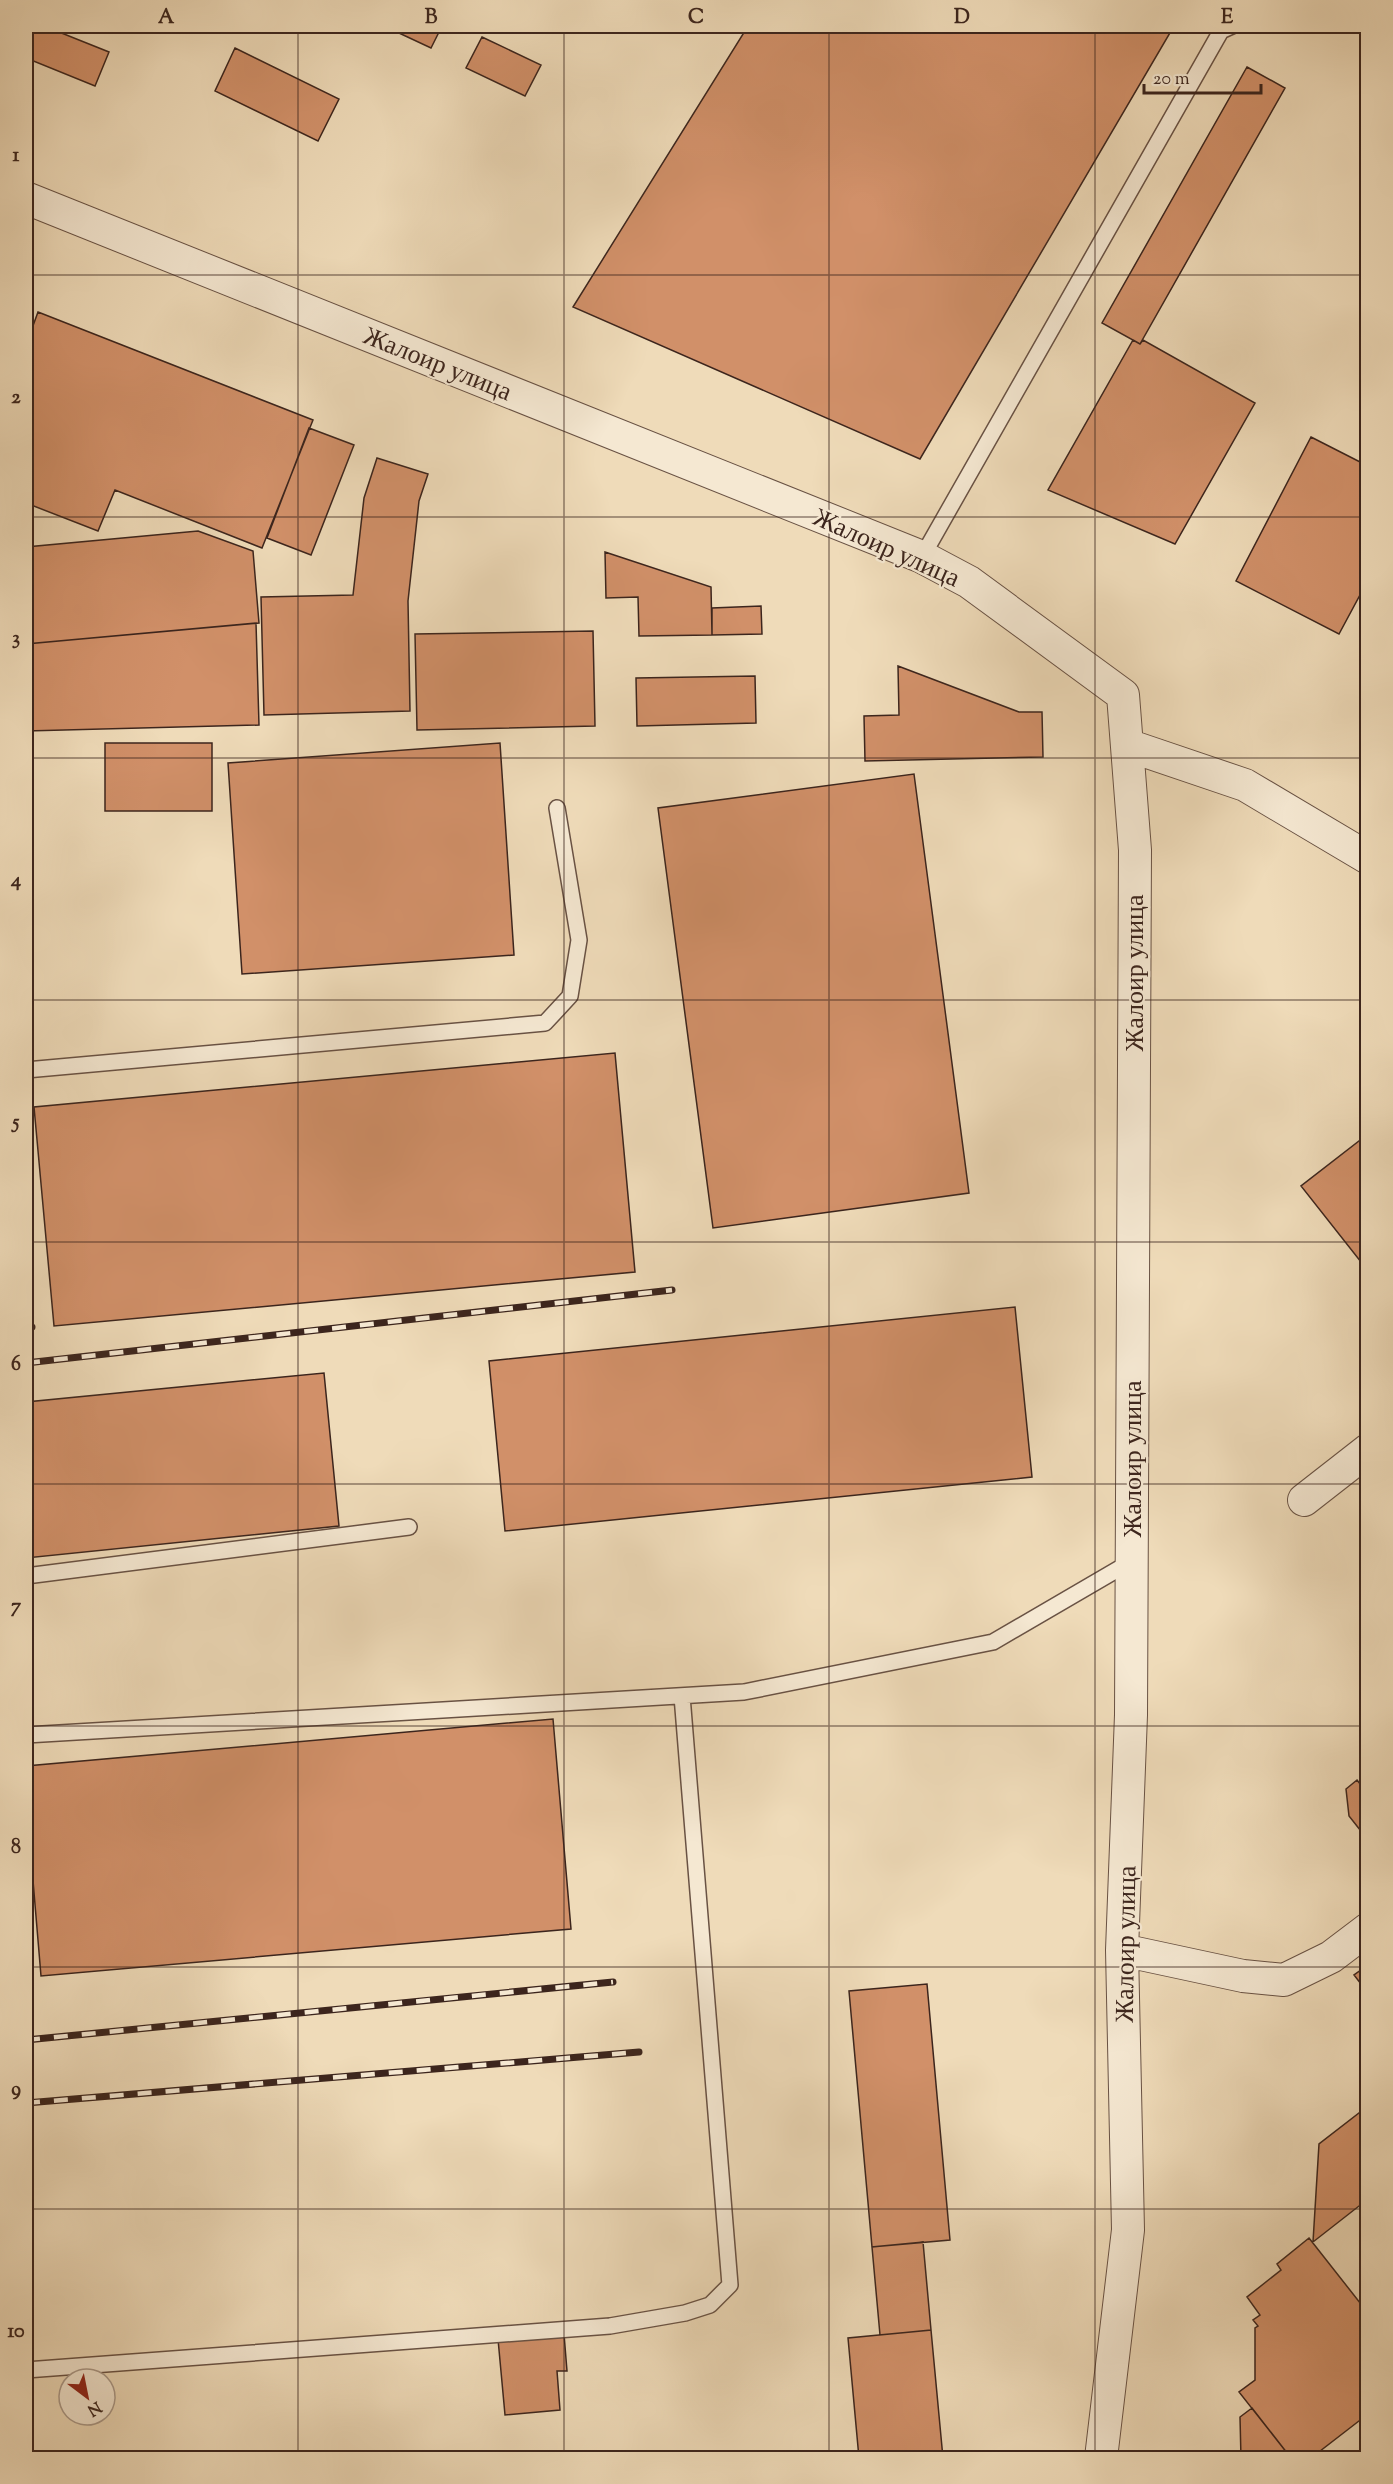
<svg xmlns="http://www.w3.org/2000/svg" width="1393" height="2484" font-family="'Sorts Mill Goudy',serif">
	<rect width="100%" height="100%" fill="#efdbb9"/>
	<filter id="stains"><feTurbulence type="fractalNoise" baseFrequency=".00333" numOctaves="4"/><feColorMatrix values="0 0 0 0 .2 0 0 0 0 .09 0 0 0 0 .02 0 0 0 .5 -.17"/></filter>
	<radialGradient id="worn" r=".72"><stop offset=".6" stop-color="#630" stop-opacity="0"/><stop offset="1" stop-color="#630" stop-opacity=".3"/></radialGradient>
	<!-- building -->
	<path fill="#d19069" stroke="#3c251d" stroke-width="1.5" d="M26 26H44L109 52 95 86 26 58Z
		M384 26H442L431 48Z
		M748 26H1174L920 459 573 307Z
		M482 37 541 65 525 96 466 68Z
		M235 48 339 99 318 141 215 91Z
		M1247 67 1285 88 1140 344 1102 323Z
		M38 312 313 420 262 548 115 490 98 531 26 503V345Z
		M1133 340 1140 344 1143 340 1255 403 1175 544 1048 490Z
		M309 428 354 445 311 555 267 538Z
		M1311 437 1368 466V580L1339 634 1236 581Z
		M377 458 428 474 419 501 408 601 410 711 264 715 261 597 353 595 364 498Z
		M198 531 253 551 259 623 26 644V547Z
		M605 552 711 587 712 635 639 636 638 597 606 598Z
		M761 606 762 634 712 635V608Z
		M256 623 259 725 26 731V644Z
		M593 631 595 726 417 730 415 634Z
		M898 666 1019 712H1042L1043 757 865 761 864 716 899 715Z
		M755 676 756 723 637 726 636 678Z
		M105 743H212V811H105Z
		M500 743 514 955 242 974 228 763Z
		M914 774 969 1193 713 1228 658 808Z
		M615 1053 635 1272 54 1326 34 1107Z
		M1368 1134V1257L1361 1262 1301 1186Z
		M1015 1307 1032 1477 505 1531 489 1361Z
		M324 1373 339 1526 26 1558V1402Z
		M553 1719 571 1929 41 1976 26 1797V1766Z
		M1357 1780 1368 1794V1840L1349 1816 1346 1789Z
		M1368 1965V1993L1354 1975Z
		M927 1984 950 2240 872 2247 849 1991Z
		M1368 2106V2199L1313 2242 1319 2144Z
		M1309 2238 1368 2313V2414L1311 2458H1291L1239 2392 1255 2380V2328L1258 2326 1253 2320 1260 2315 1247 2297 1281 2270 1277 2264Z
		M923 2242 931 2330 880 2335 872 2247Z
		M931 2330 943 2458H859L848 2338Z
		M564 2334 567 2371H557L560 2410 505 2415 498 2339Z
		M1252 2408 1291 2458H1241L1240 2417Z"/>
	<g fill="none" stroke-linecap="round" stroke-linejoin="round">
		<!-- lane casing -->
		<g stroke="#695244" stroke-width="18">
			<path id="lane" d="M922 557 1221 31 1232 26
				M26 1070 545 1023 570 996 579 940 557 808
				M26 1576 409 1527
				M26 1735 744 1692 993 1642 1132 1561
				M26 2370 610 2326 685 2313 710 2305 730 2285 682 1696"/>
		</g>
		<!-- street casing -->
		<g stroke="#695244" stroke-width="34">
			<path id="street" d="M26 198 922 557 969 582 1123 695 1135 850 1131 1715 1122 1950 1128 2230 1101 2458
				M1127 745 1245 785 1368 858
				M1304 1500 1368 1450
				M1122 1950 1243 1976 1284 1980 1331 1957 1368 1929"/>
		</g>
		<!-- lane -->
		<use href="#lane" stroke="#f5e8d2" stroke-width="15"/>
		<!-- street -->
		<use href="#street" stroke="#f5e8d2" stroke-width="32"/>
		<!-- rail casing -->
		<g stroke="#3c251d" stroke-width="7">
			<path id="rail" d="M26 1327H32
				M26 1363 672 1290
				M26 2040 613 1982
				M26 2103 639 2052"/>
		</g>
		<!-- rail -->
		<use href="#rail" stroke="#f5e8d2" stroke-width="4.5" stroke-dasharray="14" stroke-linecap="butt"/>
	</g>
	<!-- grid -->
	<path fill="none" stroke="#3c251d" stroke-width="1.5" stroke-opacity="0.55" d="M298 26V2458M564 26V2458M829 26V2458M1095 26V2458M26 275H1368M26 517H1368M26 758H1368M26 1000H1368M26 1242H1368M26 1484H1368M26 1726H1368M26 1967H1368M26 2209H1368"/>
	<g text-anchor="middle" stroke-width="4.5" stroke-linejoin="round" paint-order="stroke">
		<!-- street labels -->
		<g font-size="26" fill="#3c251d" stroke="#f5e8d2">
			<text transform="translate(438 363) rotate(22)" y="9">Жалоир улица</text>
			<text transform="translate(887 547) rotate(24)" y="9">Жалоир улица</text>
			<text transform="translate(1134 973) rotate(-90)" y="9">Жалоир улица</text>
			<text transform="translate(1132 1459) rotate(-90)" y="9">Жалоир улица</text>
			<text transform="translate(1125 1944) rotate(-89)" y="9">Жалоир улица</text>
		</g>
	</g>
	<!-- margin -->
	<rect width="1393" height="2484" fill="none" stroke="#efdbb9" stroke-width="66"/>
	<!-- north arrow -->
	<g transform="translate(87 2397) rotate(148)"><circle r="28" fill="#f5e8d2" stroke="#ab9a8a" stroke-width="1.5"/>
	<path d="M0-4.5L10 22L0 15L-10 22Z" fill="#8f2418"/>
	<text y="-9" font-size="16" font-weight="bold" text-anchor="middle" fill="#3c251d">N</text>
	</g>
	<!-- scale -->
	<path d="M1144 84v9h117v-9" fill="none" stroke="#3c251d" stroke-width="3"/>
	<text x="1153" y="84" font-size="18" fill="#3c251d" stroke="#f5e8d2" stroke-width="4.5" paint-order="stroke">20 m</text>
	<rect x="33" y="33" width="1327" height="2418" fill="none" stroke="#3c251d" stroke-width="2"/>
	<g font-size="20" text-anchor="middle" font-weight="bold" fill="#3c251d">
		<text x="166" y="23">A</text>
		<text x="431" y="23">B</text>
		<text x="696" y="23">C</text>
		<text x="962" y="23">D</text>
		<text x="1227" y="23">E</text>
		<text x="16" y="161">1</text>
		<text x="16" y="403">2</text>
		<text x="16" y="644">3</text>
		<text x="16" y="886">4</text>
		<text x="16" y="1128">5</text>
		<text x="16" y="1370">6</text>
		<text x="16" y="1612">7</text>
		<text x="16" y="1853">8</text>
		<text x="16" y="2095">9</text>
		<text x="16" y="2337">10</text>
	</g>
	<rect width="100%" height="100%" filter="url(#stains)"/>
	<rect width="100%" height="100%" fill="url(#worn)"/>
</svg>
